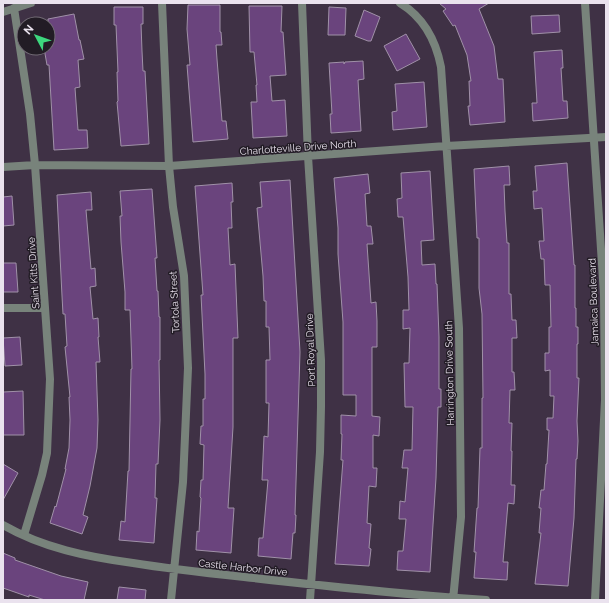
<svg xmlns="http://www.w3.org/2000/svg" width="609" height="603" font-family="Raleway,sans-serif">
	<rect width="100%" height="100%" fill="#3f3145"/>
	<!-- building -->
	<path fill="#6a447d" stroke="#a091a8" d="M439 3H489L479 9 494 46 498 79H503L505 122 470 125 468 106H470L469 81H471L467 55 455 25 453 26 443 11 446 9Z
		M188 5H220V32H221L222 45H216L217 59 222 121H226L228 139 193 142 187 65H190L187 29Z
		M249 6H282L281 32H283L286 75 270 76 272 101 285 100 287 136 253 138 251 102H257L256 85H257L254 52H250Z
		M114 7H143V24H141L142 51 143 71H145L149 144 121 146 117 102 118 101 117 72H118L116 25H114Z
		M329 7 346 8 345 35H328Z
		M364 10 380 17 371 41H368L355 36Z
		M74 14 79 40H80L84 59 78 60 80 87 75 88 78 130H87L88 148 54 150 49 65H47L44 48H48V19Z
		M559 15 560 32 532 34 531 16Z
		M406 34 420 59 397 71 384 46Z
		M562 50 563 68H561L563 101H567L568 118 533 121 532 103H537L534 52Z
		M363 61 364 79 358 80 361 131 331 133 330 114H332L329 63 344 62V64L345 62Z
		M424 82 427 127 393 130 392 112 397 111 395 84Z
		M567 163 574 265H575V308H576V327H578V344H577V378H579L577 421 578 441 577 459H576L574 518 568 586 535 584 541 533H539L541 508H539L541 490H544L546 464H547L549 430H547V418H553L554 396H550V370L545 371V353H549V327H551L550 285H545L544 259H541L539 241H544L542 208 534 209 533 191H537L535 166Z
		M509 166 510 185H504L505 211 507 243H509V294H511L512 320H516L517 338H512V372H514L515 390H510L509 423H512L511 451H512L511 485H515L514 504 508 503 503 562H508L507 580 474 578 476 552H474L477 508H478L480 448H482V398H483L482 314 479 288V238H477L474 169Z
		M430 171 434 240 421 241 422 265 435 264 436 284H437L439 337V389H441V407H438L436 478 430 572 397 570 398 551H403L406 519H399L400 501 405 502 408 468H402L404 450H412L413 407H405L404 363H409L410 328 403 329V310H409L408 277 403 217H398L397 199 402 198 401 173Z
		M368 174 370 193 365 194 367 226H371L373 244H367L371 303 376 302 377 321V347H372V416L380 417 379 436 373 435V468H377L376 487 369 486 367 523 371 524 369 548 371 549 369 566 335 564 343 460H341L342 434H341V415L356 416V395H343V322L338 254V228L334 178Z
		M290 180 300 352 295 515H296L295 533H293L291 559 258 556 259 538H263L268 480H262L264 436 268 437 269 403H266V360H270L269 327H266V301H264L263 276 257 208 262 207 260 182Z
		M232 183 233 202H231L232 228H228L230 265 235 264 238 338H233V427L228 508H234L231 553 196 550 197 531 199 532 201 498 200 497 201 480H203L204 445 200 444 201 426H203V399H205V374L201 295H203L195 186Z
		M152 189 157 258H155L157 291H158L159 317H160V360H159L160 420 158 464H156L155 498H157L154 543 119 540 121 521 125 522 128 471H129L131 369H132L130 310H125V292L121 242 120 216H122L120 191Z
		M91 192 92 210H86L91 269 95 268 96 286 90 287 93 319 98 318 99 337H98L100 362H96L98 420 97 448 90 486 83 515 88 517 82 534 50 523 55 506 56 507 66 469H65L69 448 70 420 69 397H70L65 347 67 346 65 314H63L62 296 57 195Z
		M12 196 14 225 3 226V197Z
		M3 263H16L18 292H3Z
		M20 337 22 365 5 366 3 338Z
		M23 391 24 435H3V392Z
		M3 464 18 473 3 500Z
		M3 553 15 558V560L61 576 88 582 84 600H45L29 595V597L3 588Z
		M119 587 146 590 145 600H117Z"/>
	<g fill="none" stroke-linecap="round" stroke-linejoin="round">
		<!-- minor -->
		<path stroke="#78837b" stroke-width="8" d="M162 3 169 166 173 207 184 276 188 368 183 482 171 600
			M302 3 308 156 321 360V407L320 452 310 600
			M400 3C423 17 436 41 441 67L459 328 461 517 453 600
			M14 8 30 114 35 165 50 379 47 453 42 475 24 535
			M3 12 31 3
			M3 167 35 165 169 166 446 146 606 137
			M3 308H45
			M3 525C43 548 88 557 133 563 170 569 207 573 244 577 325 586 405 595 486 600"/>
		<!-- tertiary -->
		<path stroke="#78837b" stroke-width="8" d="M585 3 604 295 605 400 595 600"/>
	</g>
	<g text-anchor="middle" stroke-width="3" stroke-linejoin="round" paint-order="stroke">
		<!-- street labels -->
		<g font-size="10" fill="#eae2ee" stroke="#221c25">
			<text transform="translate(298 147) rotate(-4)" y="4">Charlotteville Drive North</text>
			<text transform="translate(33 273) rotate(-94)" y="4">Saint Kitts Drive</text>
			<text transform="translate(174 302) rotate(-93)" y="4">Tortola Street</text>
			<text transform="translate(593 302) rotate(-92)" y="4">Jamaica Boulevard</text>
			<text transform="translate(310 350) rotate(-92)" y="4">Port Royal Drive</text>
			<text transform="translate(449 373) rotate(-91)" y="4">Harrington Drive South</text>
			<text transform="translate(243 567) rotate(6)" y="4">Castle Harbor Drive</text>
		</g>
	</g>
	<!-- border -->
	<rect width="609" height="603" fill="none" stroke="#eae2ee" stroke-width="8"/>
	<!-- north arrow -->
	<g transform="translate(36 36) rotate(311)"><circle r="19" fill="#221c25" stroke="#726b75"/>
	<path d="M0-3L7 15L0 10L-7 15Z" fill="#3dd77e"/>
	<text y="-6" font-size="11" font-weight="bold" text-anchor="middle" fill="#eae2ee">N</text>
	</g>
</svg>
